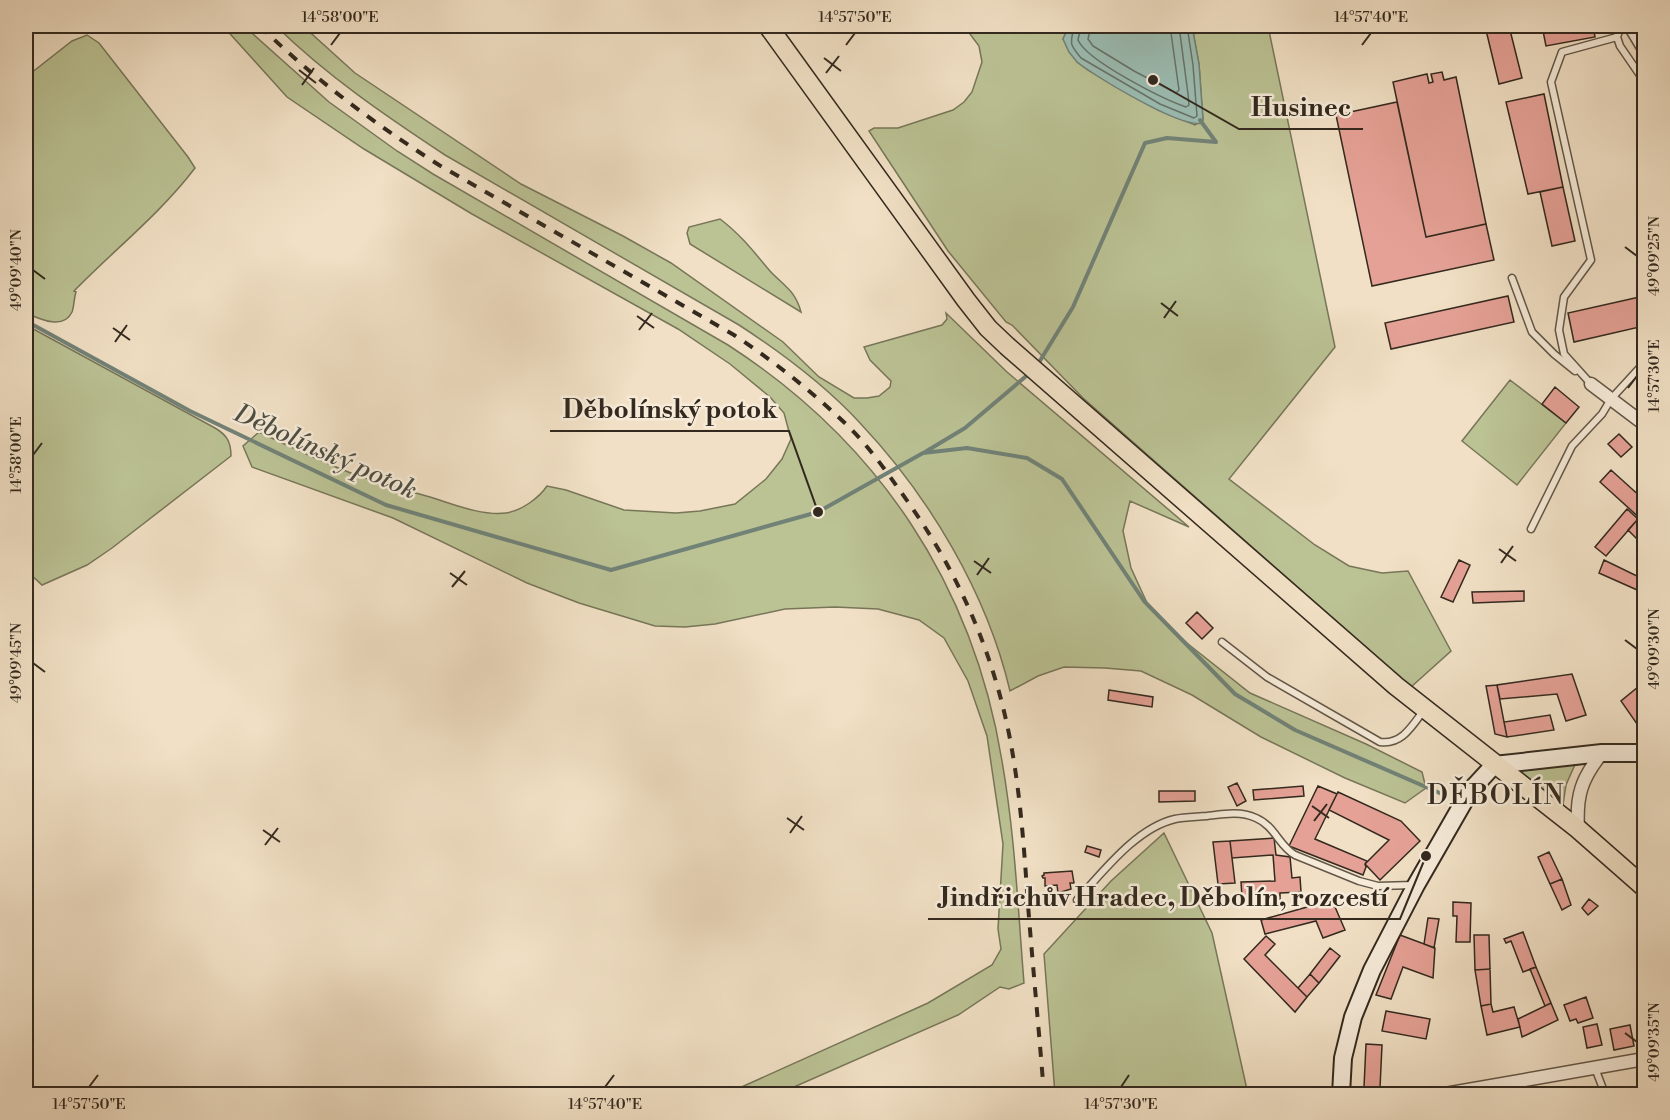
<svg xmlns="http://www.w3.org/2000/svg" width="1670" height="1120" font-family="'Libre Bodoni',serif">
	<rect width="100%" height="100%" fill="#f1e0c5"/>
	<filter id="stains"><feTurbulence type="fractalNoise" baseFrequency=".00333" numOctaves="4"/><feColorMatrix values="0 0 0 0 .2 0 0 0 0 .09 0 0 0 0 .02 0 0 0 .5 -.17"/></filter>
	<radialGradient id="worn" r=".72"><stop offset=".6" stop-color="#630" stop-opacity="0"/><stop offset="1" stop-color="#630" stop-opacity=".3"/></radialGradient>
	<!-- green -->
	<path fill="#bbc294" stroke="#777659" stroke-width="1.5" d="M223 26H244L329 102 397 151 433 174 728 345C878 442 973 584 1002 761 1015 835 1018 910 1024 983L1009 989 1000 987 958 1015 778 1094H726L928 1003 992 965 1001 949 998 929 1003 844 987 736 968 681 944 638 919 620 878 609 835 607 785 609 715 624 685 627 655 626 579 603 527 583 393 518 252 467 243 446 259 432C291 447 322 462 356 475 380 483 405 490 430 497 453 504 481 516 506 513 521 511 539 498 547 486L566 490 624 510 676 513 700 511 735 504 766 479 782 459 791 439 784 413 770 397 730 364 678 329 472 214 364 149 287 97Z
		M276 26H303L355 73 521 184 623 236 671 263 783 342 819 377 854 398H867L879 396 890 387 891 381 870 360 864 347 942 325 947 319 946 313 1007 372 1189 527 1130 501 1123 531 1131 568 1148 605 1178 636 1250 693 1366 744 1422 772 1426 788 1405 803 1345 778 1261 737 1192 695 1141 671 1105 668 1064 667 1038 676 1010 691C987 593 929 496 860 423 825 385 782 353 739 325L445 155C386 116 327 76 276 26Z
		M964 26H1069L1063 39 1077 62 1088 70 1158 110 1195 125 1203 120 1199 64 1192 26H1268L1335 347 1229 479 1315 545 1349 566 1382 573 1408 571 1451 651 1411 687 1083 398 1012 325 1006 322 948 251 869 131 874 128H898L953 110 964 102 972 92 982 62 979 46Z
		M87 35 99 43 188 157 195 168C160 214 114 250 74 291L76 292C74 298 74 307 72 312 63 331 38 318 26 313V77L72 41Z
		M720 219C740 234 754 252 770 271 784 286 795 290 801 312L690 244 687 233 689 227Z
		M26 325 215 428C227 435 231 442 231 456L112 548 87 565 42 585 26 570Z
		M1510 380 1566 423 1517 485 1462 441Z
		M1577 760 1566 785 1563 805 1516 769Z
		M1164 833 1212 933 1248 1094H1055L1044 954 1111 881Z"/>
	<!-- water -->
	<path fill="#9bbdb3" stroke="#718277" stroke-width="1.5" d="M1069 26H1192L1199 64 1203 120 1202 123C1181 129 1097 77 1077 62L1069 52 1063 39Z"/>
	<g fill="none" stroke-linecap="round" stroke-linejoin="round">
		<!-- shore -->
		<path stroke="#677368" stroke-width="1.5" d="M1074 26C1071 44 1068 42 1081 58L1160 104 1194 118 1197 116 1193 65 1187 26
			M1081 26 1078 40C1087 61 1163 99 1186 107L1189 105 1188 94 1179 26
			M1091 26 1088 39 1093 46 1134 71 1176 93 1179 90 1170 26"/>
		<!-- stream -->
		<path stroke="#718277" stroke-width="4" d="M26 321 190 411 386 505 611 570 818 512 923 453 967 448 1027 458 1062 479 1144 601 1235 694 1295 730 1442 794
			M1038 364 1073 307 1145 143 1167 138 1216 142 1200 120
			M925 452 965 428 1031 372"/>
	</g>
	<!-- building -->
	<path fill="#e5a196" stroke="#33291e" stroke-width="1.5" d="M1342 26H1376L1344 33Z
		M1485 26H1509L1522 78 1499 84Z
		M1542 26H1593L1595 37 1546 46Z
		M1442 72 1444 80 1456 77 1486 224 1426 237 1393 82 1427 74 1429 83 1433 82 1431 74Z
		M1544 94 1563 187 1528 194 1506 102Z
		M1397 102 1426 237 1486 224 1494 260 1372 286 1336 115Z
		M1563 187 1575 241 1552 246 1540 192Z
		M1644 255V288L1637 256Z
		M1508 296 1514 322 1391 349 1385 323Z
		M1644 296V326L1574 342 1568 313Z
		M1555 387 1579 407 1566 423 1542 404Z
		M1619 434 1632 447 1621 457 1608 444Z
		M1611 470 1642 498 1644 496V522L1600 482Z
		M1627 509 1638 519 1606 556 1595 547Z
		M1638 519 1644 524V546L1628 530Z
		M1459 560 1470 565 1453 602 1441 597Z
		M1604 560 1641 578 1644 573V593L1599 573Z
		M1524 591V601L1473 603 1472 592Z
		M1197 612 1213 628 1202 639 1186 623Z
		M1572 674 1586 715 1566 721 1557 694 1500 699 1497 685Z
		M1644 682V700L1643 701 1644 704V718L1637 724 1621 701Z
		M1497 685 1504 722 1507 737 1495 734 1486 686Z
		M1109 690 1153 697 1152 707 1108 700Z
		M1550 715 1554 730 1507 737 1504 722Z
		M1237 783 1246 801 1237 806 1228 787Z
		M1303 786 1304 796 1254 800 1253 790Z
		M1318 786 1337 794 1315 839 1367 861 1365 864 1366 867 1363 875 1289 846Z
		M1159 791H1195V801L1159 802Z
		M1338 792 1401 821 1420 841 1380 880 1365 864 1389 840 1329 810Z
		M1274 838 1276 855 1290 857 1292 878 1300 877 1301 892 1280 893V903H1272L1271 894 1242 897 1241 882 1275 881 1273 855 1232 858 1230 841Z
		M1230 841 1235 883 1218 884 1213 842Z
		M1087 846 1101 850 1099 857 1085 852Z
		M1549 852 1562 879 1550 884 1538 857Z
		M1072 871 1074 883H1070L1071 889 1058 893 1057 885 1045 886V878H1043L1042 876 1044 875V873Z
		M1562 879 1571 905 1562 910 1550 884Z
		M1589 899 1598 906 1588 915 1582 908Z
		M1332 900 1345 930 1323 938 1316 921 1265 934 1261 920Z
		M1453 902 1471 903 1470 942H1456L1457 916H1453Z
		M1428 918 1439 919 1434 948 1424 944Z
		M1523 932 1536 967 1523 972 1511 941 1506 943 1504 939Z
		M1400 935 1435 948 1433 978 1403 967 1391 999 1376 995Z
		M1474 935H1489L1490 969 1475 970Z
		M1266 936 1275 944 1265 955 1307 997 1295 1012 1244 959Z
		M1330 948 1340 956 1319 983 1310 974Z
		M1536 967 1551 1003 1545 1006 1530 969Z
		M1490 969 1491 1004 1481 1006 1475 970Z
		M1310 974 1319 983 1307 997 1298 988Z
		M1586 997 1593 1018 1578 1023 1576 1019 1570 1021 1564 1005Z
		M1551 1003 1558 1020 1522 1037 1518 1019Z
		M1491 1004 1493 1012 1514 1007 1520 1027 1487 1035 1481 1006Z
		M1386 1011 1430 1019 1426 1039 1382 1031Z
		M1597 1024 1602 1045 1587 1048 1583 1027Z
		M1630 1025 1634 1046 1614 1050 1610 1029Z
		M1366 1044 1382 1045 1380 1088 1364 1087Z"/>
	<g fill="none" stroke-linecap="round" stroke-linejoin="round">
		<!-- lane casing -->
		<g stroke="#625748" stroke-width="9">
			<path id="lane" d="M1621 26 1617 37 1620 46 1644 81
				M1512 278 1532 332 1554 354 1575 371
				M1591 384 1564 354 1559 330 1564 297 1591 260 1551 82 1562 52 1617 37
				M1531 529 1572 446 1602 414 1611 399 1644 363
				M1222 642 1267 677 1380 742C1402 745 1412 726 1424 710
				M1077 900C1103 872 1136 828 1175 819 1185 817 1196 817 1207 816 1224 814 1240 811 1256 818 1275 826 1279 846 1295 855L1359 881 1378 886 1413 885
				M1595 1068 1605 1094"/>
		</g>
		<!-- street casing -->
		<g stroke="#625748" stroke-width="15">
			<path id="street" d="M1630 26 1644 49
				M1591 384 1644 424
				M1644 769V773
				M1578 829C1576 796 1581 779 1602 753
				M1445 1094 1644 1059"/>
		</g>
		<!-- secondary casing -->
		<g stroke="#33291e" stroke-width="20">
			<path id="secondary" d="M1341 1094 1343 1058 1353 1017 1372 970 1416 885 1470 791 1494 765 1602 753H1644"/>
		</g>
		<!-- primary casing -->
		<g stroke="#33291e" stroke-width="21">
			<path id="primary" d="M768 26 966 300 988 328 1007 346 1396 686 1578 829 1644 887"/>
		</g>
		<!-- lane -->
		<use href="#lane" stroke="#f6ebd9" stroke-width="6"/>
		<!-- street -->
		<use href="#street" stroke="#f6ebd9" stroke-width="12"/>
		<!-- secondary -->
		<use href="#secondary" stroke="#f6ebd9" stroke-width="16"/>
		<!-- primary -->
		<use href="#primary" stroke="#f1e0c5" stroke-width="18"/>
		<!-- rail -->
		<path stroke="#33291e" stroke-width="4" stroke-dasharray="10 10" stroke-linecap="butt" d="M260 26C314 79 375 124 439 165L734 335C775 362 814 393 850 428 868 446 884 468 898 488 943 549 976 613 997 685 1018 756 1023 832 1028 905 1033 968 1039 1031 1044 1094"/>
	</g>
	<!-- ticks -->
	<path fill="none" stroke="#33291e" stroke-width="2" d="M331 45 340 33M846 45 855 33M1362 45 1371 33M824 58 841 71M299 70 316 83M826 73 839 56M302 85 314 68M1625 247 1637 256M33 270 45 279M1161 303 1178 316M637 316 654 328M1164 318 1176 301M113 328 130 340M639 330 652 313M115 342 127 325M1628 388 1637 376M33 455 42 443M1499 549 1516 561M974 561 991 573M1501 563 1513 546M450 573 467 585M977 575 989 558M452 587 465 571M1625 640 1637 649M33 663 45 672M1312 806 1329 818M787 818 804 830M1314 821 1327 804M263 830 280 842M790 833 802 816M265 845 278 828M1625 1033 1637 1042M89 1087 98 1075M605 1087 614 1075M1121 1087 1129 1075"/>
	<g text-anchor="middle" stroke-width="5" stroke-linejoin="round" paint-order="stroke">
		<!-- water labels -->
		<g font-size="26" font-style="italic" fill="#4d4e43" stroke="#f6ebd9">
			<text transform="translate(326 451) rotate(24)" y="9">Děbolínský potok</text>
		</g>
		<!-- quarter labels -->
		<g font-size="27" letter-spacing="1.5" fill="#33291e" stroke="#f6ebd9">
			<text x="1496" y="804">DĚBOLÍN</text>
		</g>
	</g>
	<!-- callouts -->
	<path fill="none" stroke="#33291e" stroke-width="2" d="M1153 80L1239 129H1363M818 512L789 431H550M1426 856L1400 919H928"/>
	<g fill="#33291e" stroke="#f6ebd9" stroke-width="2">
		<circle cx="1153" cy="80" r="6"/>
		<circle cx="818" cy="512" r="6"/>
		<circle cx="1426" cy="856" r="6"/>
	</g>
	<g font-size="26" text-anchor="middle" font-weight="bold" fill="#33291e" stroke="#f6ebd9" stroke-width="5" stroke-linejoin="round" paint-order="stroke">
		<text x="1301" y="116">Husinec</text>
		<text x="670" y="418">Děbolínský potok</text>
		<text x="1164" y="906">Jindřichův Hradec, Děbolín, rozcestí</text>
	</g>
	<!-- margin -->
	<rect width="1670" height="1120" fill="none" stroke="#f1e0c5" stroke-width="66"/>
	<rect x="33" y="33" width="1604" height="1054" fill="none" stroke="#33291e" stroke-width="2"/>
	<g font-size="15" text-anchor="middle" fill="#33291e">
		<text x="340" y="22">14°58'00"E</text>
		<text x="855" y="22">14°57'50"E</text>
		<text x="1371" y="22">14°57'40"E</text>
		<text transform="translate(1654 256) rotate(-90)" y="5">49°09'25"N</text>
		<text transform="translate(16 270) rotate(-90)" y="5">49°09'40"N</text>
		<text transform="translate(1654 376) rotate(-90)" y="5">14°57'30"E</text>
		<text transform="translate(16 455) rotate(-90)" y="5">14°58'00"E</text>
		<text transform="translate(1654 649) rotate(-90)" y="5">49°09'30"N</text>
		<text transform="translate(16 663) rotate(-90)" y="5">49°09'45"N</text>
		<text transform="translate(1654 1042) rotate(-90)" y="5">49°09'35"N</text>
		<text x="89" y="1109">14°57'50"E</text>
		<text x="605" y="1109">14°57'40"E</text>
		<text x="1121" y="1109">14°57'30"E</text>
	</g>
	<rect width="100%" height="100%" filter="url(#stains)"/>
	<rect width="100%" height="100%" fill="url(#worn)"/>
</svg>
